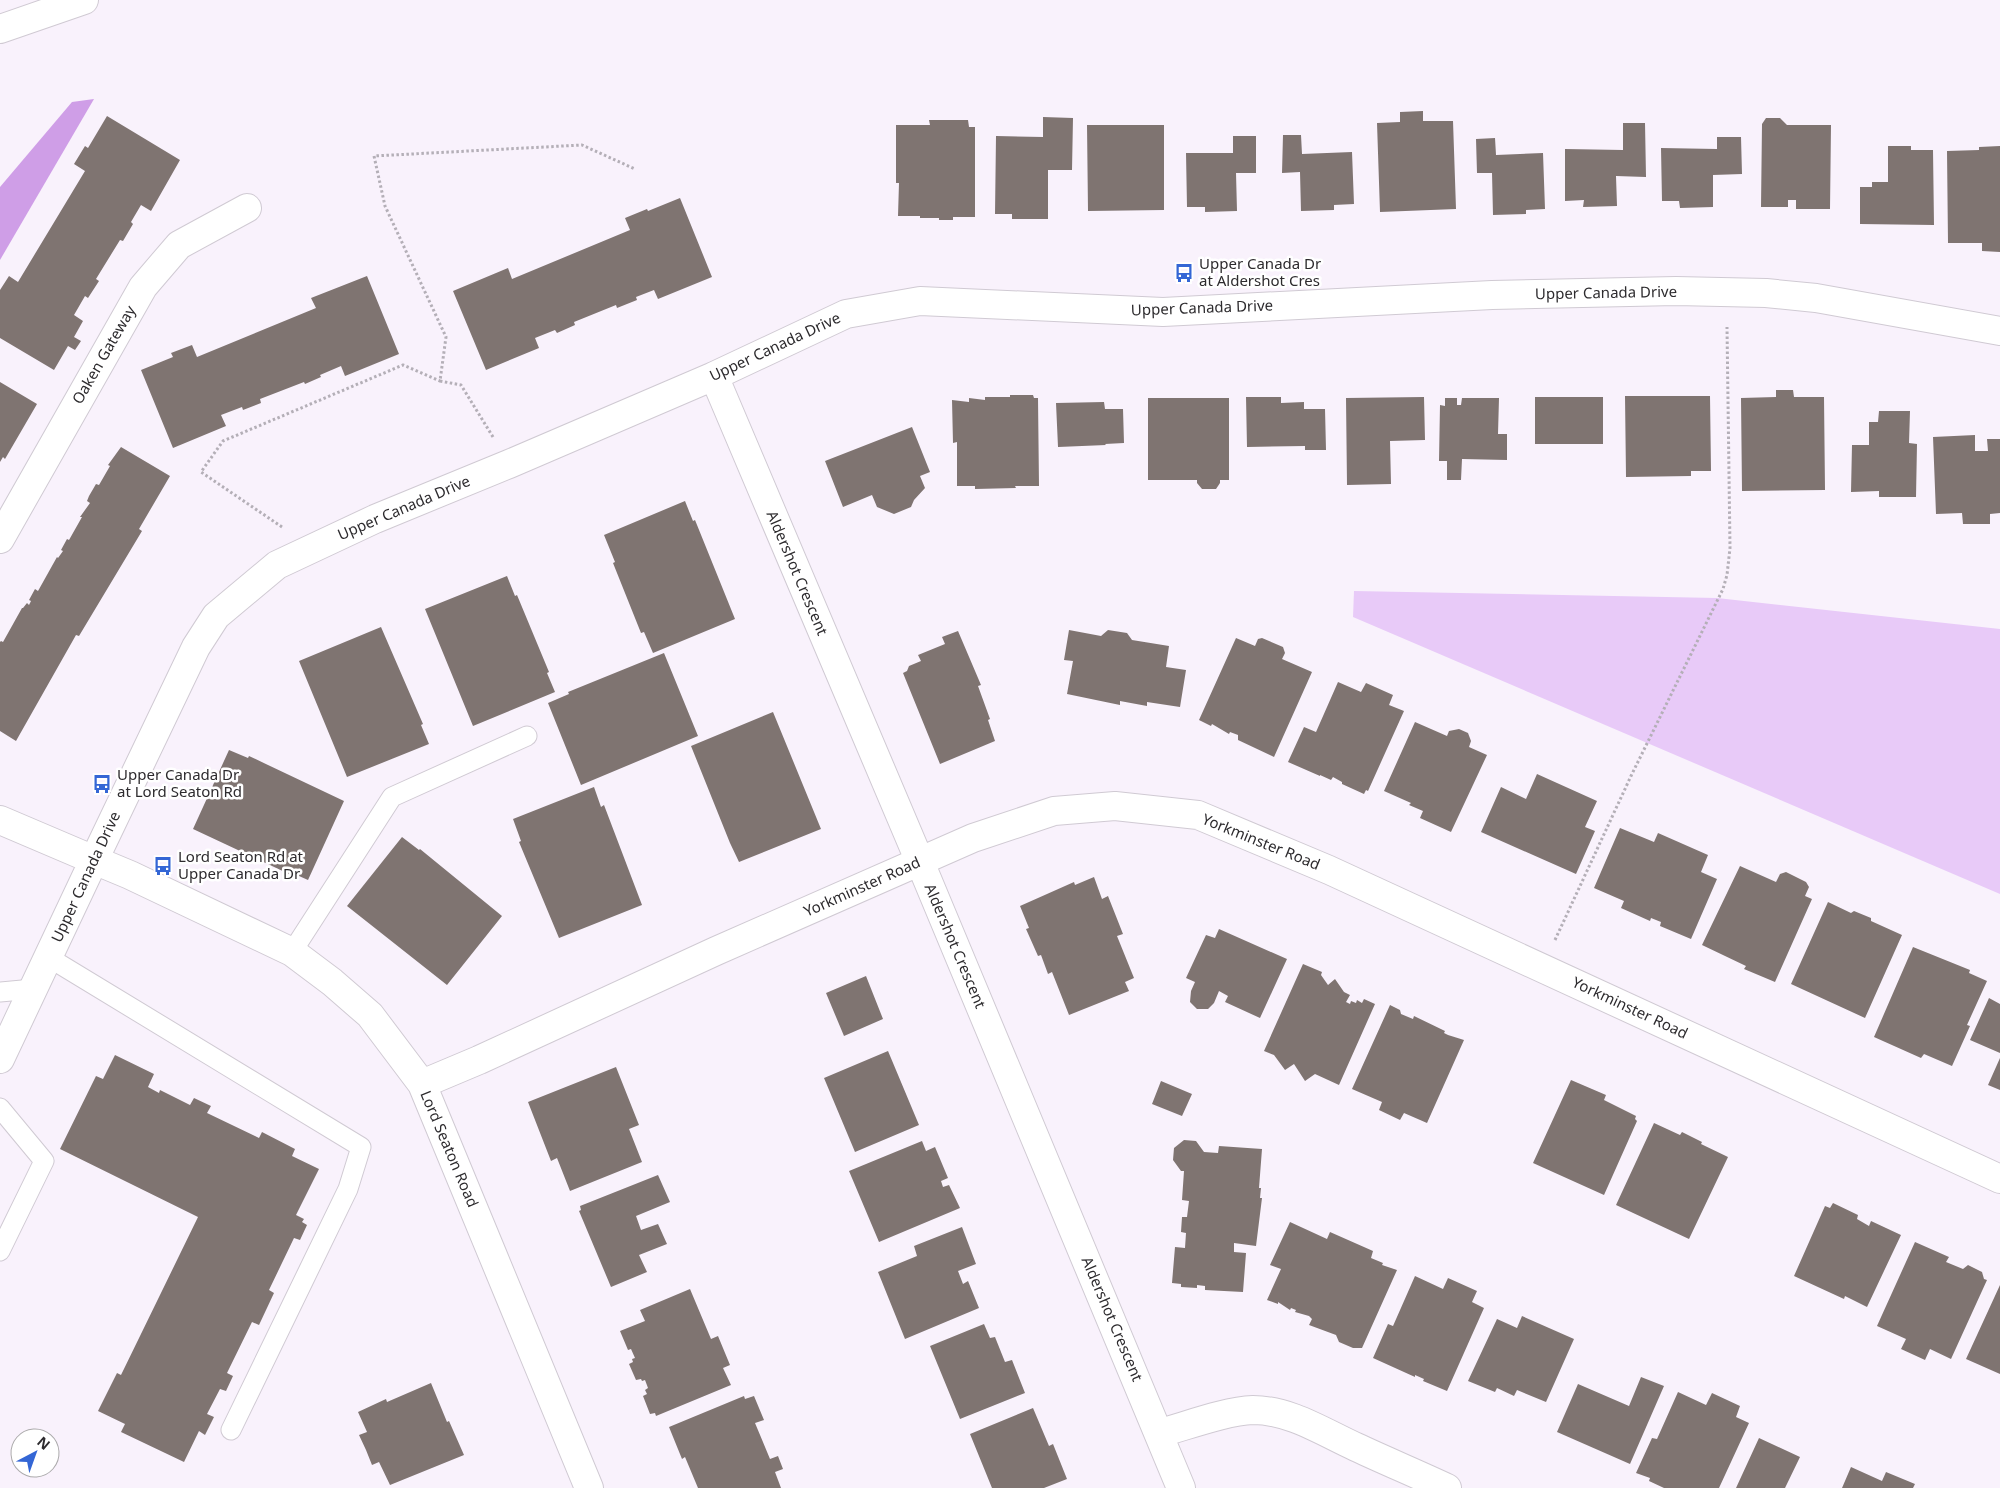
<svg xmlns="http://www.w3.org/2000/svg" width="2000" height="1488" font-family="'Noto Sans',sans-serif">
	<rect width="100%" height="100%" fill="#f9f2fc"/>
	<!-- green -->
	<path fill="#e8caf8" d="M1354 591 1717 598 2000 629V894L1353 617Z"/>
	<!-- forest -->
	<path fill="#cf9ee7" d="M94 99 0 260V187L72 102Z"/>
	<!-- building -->
	<path fill="#7f7471" d="M1423 111V121H1453L1456 209 1380 212 1377 123 1400 122V112Z
		M107 116 180 160 151 211 141 205 131 222 133 224 123 241 120 240 96 279 99 281 88 298 85 296 74 315 83 321 74 337 81 341 75 350 68 346 54 370 0 338V290L9 276 18 282 85 171 74 164 85 146 88 148Z
		M1043 117 1073 118 1072 170H1048V219H1012V214H995L996 136 1043 137Z
		M1766 118H1780L1787 125H1831L1830 209H1796V200H1788V207H1761L1762 124Z
		M929 120H968L969 127H975V217H953V220H939V218H920V216H898L899 183H896V125H930Z
		M1623 123H1645L1646 177 1616 176 1617 206 1583 207 1584 200 1565 201V149L1623 150Z
		M1087 125H1164V210L1088 211Z
		M1283 135H1301L1302 154 1352 152 1354 204 1334 205V210L1301 211 1300 172 1282 173Z
		M1233 136H1256V173H1236L1237 211 1205 212V207H1187L1186 153H1233Z
		M1717 137H1741L1742 174 1713 175V207L1680 208 1679 201H1662L1661 148 1717 149Z
		M1495 138 1496 155 1543 153 1545 209 1526 210V214L1493 215 1492 173H1477L1476 139Z
		M1888 146H1911V150H1933L1934 225 1860 224V187H1872V182H1888Z
		M2000 146V252L1982 251V243H1948L1947 151 1979 150V147Z
		M680 198 712 277 658 299 654 290 636 297 637 300 617 308 616 305 574 322 575 325 557 333 555 330 535 338 539 348 486 370 453 291 508 268 512 279 630 230 625 218 647 209 648 211Z
		M367 276 399 354 345 376 341 366 320 375 321 377 305 384 304 382 260 399 261 403 243 410 242 407 221 415 226 426 173 448 141 370 173 357 171 353 192 345 197 357 316 308 311 298Z
		M0 382 37 404 5 459 3 457 0 462Z
		M1776 390H1793L1794 397H1824L1825 490 1742 491 1741 398 1776 397Z
		M1010 395H1033L1034 398H1038L1039 486H1015L1016 488 975 489V486H957V442L953 443 952 400 969 402V398L985 400V397H1010Z
		M1625 396H1710L1711 471H1691V476L1626 477Z
		M1246 397H1281V403L1304 402V409H1325L1326 450H1305V446L1247 447Z
		M1424 397 1425 440 1390 441 1391 484 1347 485 1346 398Z
		M1535 397H1603V444H1535Z
		M1148 398H1229V480H1220V483L1216 489H1202L1197 483V480H1148Z
		M1445 398H1457V405H1461L1462 398H1499L1498 434H1507V460L1462 459 1461 480H1447V461H1439L1440 405 1445 406Z
		M1104 402 1105 409H1123L1124 443 1105 444 1106 445 1058 447 1056 403Z
		M1879 411H1910L1909 443 1917 444 1916 497H1879V491L1851 492 1852 445H1869V422H1878Z
		M912 427 930 472 920 476 925 488 914 500 911 507 894 514 877 507 872 495 843 507 825 461Z
		M1975 435V451H1988L1987 439H2000V513L1990 514V524H1963L1962 513 1936 514 1933 437Z
		M121 447 170 476 139 529 142 531 79 636 76 635 16 741 0 731V642L1 641 3 642 22 608H23L27 603 29 605 31 601 29 600 35 589 38 591 57 557 58 558 63 551 61 550 67 539 69 540 82 517H80L90 503 87 501 89 496 96 484 99 485 110 466 108 465Z
		M685 501 693 521 695 520 735 619 653 653 644 632 641 633 613 563 615 562 604 535Z
		M507 576 515 596 517 595 549 672 547 673 555 692 473 726 425 609Z
		M381 627 423 724 421 725 429 744 347 777 299 661Z
		M1069 630 1101 636 1108 630 1127 633 1132 640 1169 646 1166 667 1186 670 1180 707 1147 702V706L1120 701V705L1067 694 1073 661 1064 660Z
		M958 631 981 685 978 686 990 719 988 720 995 741 940 764 903 673 907 671 909 666 921 661 918 655 945 644 942 637Z
		M1236 638 1255 646 1258 639 1262 638 1283 647 1285 653 1282 659 1312 672 1274 757 1238 740V735L1230 732 1229 734 1212 724 1211 726 1199 720Z
		M664 653 698 736 581 785 548 703 569 694 568 692Z
		M1338 682 1361 692 1366 683 1393 695 1389 705 1404 711 1368 791 1366 790 1364 794 1342 784V782L1333 777 1331 780 1320 775V776L1288 762 1304 727 1316 732Z
		M773 712 821 829 739 862 730 843 691 746Z
		M1415 722 1447 736 1449 731 1459 729 1468 733 1471 741 1469 747 1487 755 1451 832 1420 818 1423 811 1409 805 1411 803 1384 791Z
		M229 750 248 758 249 756 344 801 308 880 290 872 289 874 193 829Z
		M1537 774 1597 801 1585 827 1595 831 1576 874 1481 832 1501 787 1526 799Z
		M594 787 601 807 604 805 642 905 559 938 519 842 521 841 513 819Z
		M1620 828 1654 842 1658 833 1708 855 1701 872 1717 879 1691 939 1660 926 1661 922 1651 918 1650 921 1621 908 1624 901 1594 888Z
		M402 837 419 850 420 849 502 916 447 985 347 906Z
		M1740 866 1776 882 1780 874 1786 872 1806 882 1809 887 1805 896 1812 899 1775 982 1744 969 1746 966 1702 945Z
		M1094 877 1102 899 1108 896 1123 934 1117 936 1134 978 1125 982 1129 991 1069 1015 1052 972 1048 974 1041 955 1038 956 1026 929 1029 928 1020 906 1074 882 1075 885Z
		M1828 902 1851 913 1854 911 1871 918V921L1902 935 1865 1018 1791 984Z
		M1219 929 1287 959 1260 1018 1225 1002 1228 996 1219 991 1214 1003 1208 1009H1197L1190 1002 1191 991 1195 982 1186 978 1206 935 1215 938Z
		M1913 947 1970 970 1969 973 1987 981 1967 1025 1970 1026 1952 1066 1924 1054 1921 1058 1874 1037Z
		M1303 964 1322 972 1321 975 1328 985 1335 979 1344 992 1350 995 1346 1002 1350 1004 1351 1001 1356 1003 1357 1000 1362 1003 1364 999 1375 1004 1339 1085 1315 1074 1305 1081 1294 1064 1285 1070 1274 1055 1264 1051Z
		M866 976 883 1019 844 1036 826 993Z
		M1989 998 2000 1004V1053L1970 1040Z
		M1390 1005 1400 1010 1401 1014 1413 1019 1414 1016 1445 1031 1444 1033 1448 1035 1464 1040 1427 1123 1404 1113 1400 1120 1379 1110 1382 1102 1352 1089Z
		M888 1051 919 1125 855 1152 824 1078Z
		M115 1055 154 1074 148 1087 159 1093 160 1090 190 1105 194 1098 211 1106 207 1113 259 1138 262 1132 295 1149 292 1156 319 1169 296 1215 304 1219 302 1222 307 1225 300 1240 294 1238 269 1290 274 1293 259 1325 252 1322 227 1373 233 1376 226 1391 220 1389 207 1414 214 1417 205 1435 199 1431 184 1462 121 1432 125 1424 98 1411 117 1373 121 1375 198 1217 60 1149 96 1076 103 1079Z
		M2000 1058V1090L1988 1085Z
		M616 1067 639 1125 629 1129 642 1162 570 1191 557 1158 551 1161 528 1102Z
		M1571 1080 1606 1095 1604 1100 1636 1116 1635 1119 1637 1121 1604 1195 1533 1163Z
		M1161 1081 1192 1094 1182 1116 1152 1104Z
		M1654 1123 1680 1135 1682 1132 1702 1142 1701 1144 1728 1157 1689 1239 1616 1205Z
		M1184 1140 1196 1141 1204 1152 1218 1153 1219 1146 1262 1149 1259 1188H1261L1260 1198H1262L1256 1246 1234 1243V1252L1246 1253 1243 1292 1205 1290V1286L1197 1285V1288L1181 1287V1284L1172 1283 1175 1247 1185 1248 1186 1233 1181 1232 1182 1217H1187L1189 1201 1182 1200 1184 1171H1181L1173 1160 1174 1148Z
		M922 1141 926 1151 935 1147 948 1178 941 1181 943 1187 949 1185 960 1208 879 1242 849 1171Z
		M658 1175 670 1202 636 1216 641 1230 658 1224 667 1244 639 1255 647 1272 611 1287 579 1211 581 1210 580 1206Z
		M1833 1203 1858 1215 1857 1219 1869 1226 1871 1221 1901 1235 1867 1307 1845 1296 1844 1299 1794 1276 1825 1206 1830 1208Z
		M1290 1222 1327 1239 1330 1232 1373 1251 1371 1258 1383 1263 1382 1265 1397 1270 1362 1348H1353L1339 1342 1336 1335 1309 1325 1312 1319 1309 1316 1295 1312 1296 1310 1291 1308 1290 1310 1278 1302V1304L1267 1300 1281 1269 1270 1265Z
		M962 1227 976 1264 958 1271 963 1284 968 1281 979 1308 905 1339 878 1272 917 1256 914 1246Z
		M1915 1242 1949 1257 1946 1262 1963 1269 1968 1265 1982 1272 1984 1279 1987 1280 1951 1359 1930 1349 1925 1360 1901 1349 1906 1339 1877 1326Z
		M1415 1276 1443 1289 1448 1278 1477 1291 1472 1302 1484 1308 1447 1391 1423 1381 1424 1379 1415 1375V1377L1373 1358 1388 1324 1393 1326Z
		M2000 1285V1374L1966 1359Z
		M690 1289 711 1339 718 1336 730 1365 723 1368 731 1385 656 1416 655 1413 650 1414 643 1396 647 1394 645 1390 648 1388 645 1380 642 1381 641 1379 636 1380 629 1364 633 1362 632 1359 635 1358 631 1349 628 1350 620 1331 645 1321 640 1310Z
		M1522 1316 1574 1339 1546 1402 1517 1390 1514 1396 1497 1388 1495 1392 1468 1381 1497 1319 1517 1328Z
		M984 1324 990 1338 995 1337 1005 1362 1012 1360 1025 1393 960 1419 930 1346Z
		M1641 1377 1664 1386 1630 1464 1557 1432 1578 1384 1629 1406Z
		M431 1383 447 1422 449 1421 464 1455 390 1485 379 1462 372 1465 366 1450 359 1435 367 1432 358 1412 386 1399 387 1402Z
		M1678 1392 1706 1405 1712 1393 1740 1406 1736 1417 1749 1423 1719 1488H1664L1649 1481 1650 1478 1636 1473 1652 1438 1657 1439Z
		M744 1396 745 1399 754 1396 764 1420 755 1423 770 1459 778 1456 783 1469 775 1472 781 1488H698L685 1457 682 1459 669 1427Z
		M1033 1408 1049 1446 1053 1444 1067 1479 1044 1488H992L970 1434Z
		M1759 1438 1800 1457 1785 1488H1736Z
		M1851 1467 1882 1481 1886 1472 1915 1484 1913 1488H1842Z"/>
	<g fill="none" stroke-linecap="round" stroke-linejoin="round">
		<!-- service casing -->
		<g stroke="#d0cad3" stroke-width="21">
			<path id="service" d="M292 952 392 797 527 736
				M48 957 361 1147 348 1189 231 1430
				M0 992 33 989
				M0 1108 44 1161 0 1251"/>
		</g>
		<!-- minor casing -->
		<g stroke="#d0cad3" stroke-width="30">
			<path id="minor" d="M714 376 920 862 1181 1488
				M0 539 143 287 179 245 247 208
				M422 1084 479 1060 716 951 973 838 1054 811 1115 806 1198 815 1329 870 2000 1179
				M1160 1433C1186 1426 1226 1411 1253 1410 1290 1410 1323 1432 1356 1447 1386 1461 1417 1474 1447 1488
				M589 1488 422 1084 370 1015 332 982 292 952 130 875 94 860 196 647 216 616 277 565 375 519 509 464 714 376 846 314 920 301 1163 312 1492 295 1676 291 1766 293 1816 298 2000 331"/>
		</g>
		<!-- tertiary casing -->
		<g stroke="#d0cad3" stroke-width="30">
			<path id="tertiary" d="M0 820 94 860 0 1059"/>
		</g>
		<!-- motorway casing -->
		<g stroke="#d0cad3" stroke-width="30">
			<path id="motorway" d="M0 29 84 0"/>
		</g>
		<!-- path -->
		<path stroke="#b4afb7" stroke-width="3" stroke-dasharray="2.5 2.5" stroke-linecap="butt" d="M493 437 461 385 440 381 446 337 385 206 374 156 582 145 635 169
			M282 527 201 472 223 441 403 365 440 381
			M1555 940 1631 776 1723 589 1727 575 1730 548 1727 327"/>
		<!-- service -->
		<use href="#service" stroke="#fff" stroke-width="19"/>
		<!-- minor -->
		<use href="#minor" stroke="#fff" stroke-width="28"/>
		<!-- tertiary -->
		<use href="#tertiary" stroke="#fff" stroke-width="28"/>
		<!-- motorway -->
		<use href="#motorway" stroke="#fff" stroke-width="28"/>
	</g>
	<!-- icons -->
	<defs>
		<g id="bus-bare" transform="scale(1.5)"><path d="M-5-6H5V4H4V6H2V4H-2V6H-4V4H-5ZM-3.5-4V0h7V-4ZM-3.5 1.2v1.5H-2V1.2ZM2 1.2v1.5H3.5V1.2Z" fill="#3466d5" stroke="#fff" stroke-width="2.5" paint-order="stroke"/></g>
	</defs>
	<g fill-rule="evenodd">
		<use href="#bus-bare" x="1184" y="273"/>
		<use href="#bus-bare" x="102" y="784"/>
		<use href="#bus-bare" x="163" y="866"/>
	</g>
	<g text-anchor="middle" stroke-width="5" stroke-linejoin="round" paint-order="stroke">
		<!-- poi labels -->
		<g font-size="15" fill="#2d2b2e" stroke="#fff" text-anchor="start">
			<text x="1199" y="269">Upper Canada Dr<tspan x="1199" dy="17">at Aldershot Cres</tspan></text>
			<text x="117" y="780">Upper Canada Dr<tspan x="117" dy="17">at Lord Seaton Rd</tspan></text>
			<text x="178" y="862">Lord Seaton Rd at<tspan x="178" dy="17">Upper Canada Dr</tspan></text>
		</g>
		<!-- street labels -->
		<g font-size="15" fill="#2d2b2e" stroke="#fff">
			<text transform="translate(1606 293) rotate(-1)" y="5">Upper Canada Drive</text>
			<text transform="translate(1202 308) rotate(-2)" y="5">Upper Canada Drive</text>
			<text transform="translate(775 347) rotate(-25)" y="5">Upper Canada Drive</text>
			<text transform="translate(104 355) rotate(-60)" y="5">Oaken Gateway</text>
			<text transform="translate(404 508) rotate(-23)" y="5">Upper Canada Drive</text>
			<text transform="translate(797 573) rotate(67)" y="5">Aldershot Crescent</text>
			<text transform="translate(1261 842) rotate(22)" y="5">Yorkminster Road</text>
			<text transform="translate(86 877) rotate(-65)" y="5">Upper Canada Drive</text>
			<text transform="translate(862 887) rotate(-24)" y="5">Yorkminster Road</text>
			<text transform="translate(955 946) rotate(67)" y="5">Aldershot Crescent</text>
			<text transform="translate(1630 1008) rotate(25)" y="5">Yorkminster Road</text>
			<text transform="translate(449 1149) rotate(67)" y="5">Lord Seaton Road</text>
			<text transform="translate(1112 1319) rotate(67)" y="5">Aldershot Crescent</text>
		</g>
	</g>
	<!-- north arrow -->
	<g transform="translate(35 1453) rotate(41)"><circle r="24" fill="#ffffff" stroke="#abaaab"/>
	<path d="M0-4L9 19L0 12L-9 19Z" fill="#3466d5"/>
	<text y="-8" font-size="14" font-weight="bold" text-anchor="middle" fill="#2d2b2e">N</text>
	</g>
</svg>
